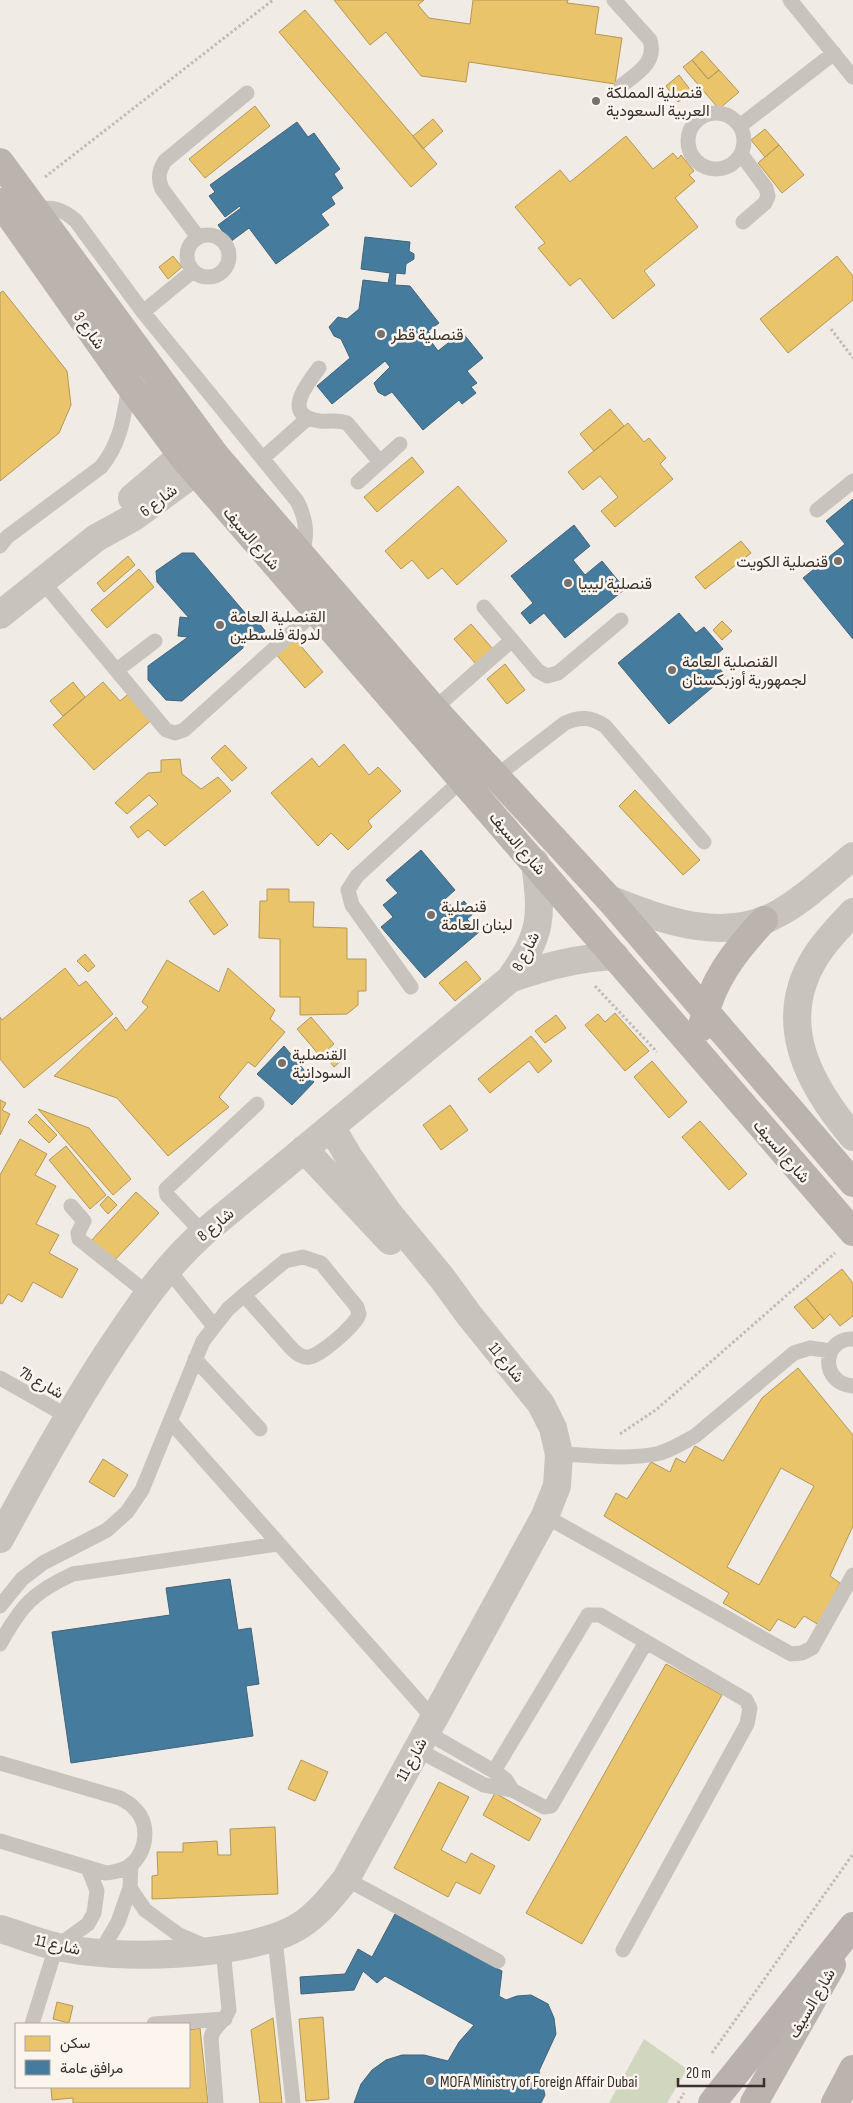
<svg xmlns="http://www.w3.org/2000/svg" width="853" height="2103" font-family="'Sofia Sans Condensed',Vazirmatn,sans-serif">
	<rect width="100%" height="100%" fill="#f0ebe5"/>
	<!-- green -->
	<path fill="#d1d6bf" d="M644 2039 687 2069 667 2103H609Z"/>
	<!-- homes -->
	<path fill="#e9c46a" stroke="#b59857" fill-rule="evenodd" d="M334 0H424L418 5 429 18 470 24 473 0H568L567 3 599 7 595 34 622 38 615 84 469 62 466 82 421 76 386 32 370 45Z
		M305 10 437 164 411 187 279 32Z
		M702 51 719 70 708 79 692 60Z
		M692 60 708 79 719 70 739 92 719 109 683 67Z
		M679 75 692 92 678 102 666 86Z
		M255 106 270 126 205 178 189 159Z
		M433 119 443 131 423 149 413 136Z
		M765 129 779 145 765 157 751 140Z
		M626 136 653 169 673 153 678 159 681 155 694 171 689 175 695 181 675 198 698 227 644 271 655 285 613 319 580 278 570 286 538 248 545 243 515 207 560 170 570 182Z
		M779 145 804 175 782 193 758 163Z
		M173 256 182 267 168 279 159 267Z
		M837 256 853 276V300L788 353 760 319Z
		M3 291 67 371 71 405 59 433 0 481V293Z
		M610 409 624 426 594 451 580 434Z
		M628 423 644 442 649 438 666 458 660 464 673 479 615 527 601 511 618 497 600 476 583 490 568 472Z
		M412 457 424 472 377 512 364 497Z
		M458 486 507 541 457 585 442 568 428 579 412 560 401 569 385 551Z
		M741 541 751 553 705 589 695 577Z
		M128 556 135 565 104 592 97 583Z
		M139 569 154 587 107 628 91 610Z
		M722 621 732 631 722 640 713 630Z
		M471 624 493 649 476 664 454 639Z
		M294 638 323 672 305 688 275 653Z
		M505 664 525 690 507 704 487 679Z
		M73 682 85 697 63 716 50 701Z
		M103 682 120 701 132 691 155 717 94 770 53 725Z
		M344 744 369 775 378 767 401 791 368 821 372 827 348 850 331 833 318 846 271 793 312 758 319 767Z
		M225 745 247 768 232 781 211 758Z
		M180 759 182 774 201 789 218 777 231 791 165 846 148 830 138 838 130 827 158 804 149 795 127 814 115 803 148 773 161 772V760Z
		M635 790 700 860 683 875 619 806Z
		M267 889H289V902H314L313 927 347 928V959H366V991H358V1005L347 1014 300 1015V997H280V939L259 938 260 901H267Z
		M203 891 228 925 214 935 189 901Z
		M85 954 95 966 88 972 77 961Z
		M167 960 219 992 228 968 275 1010 270 1019 285 1032 255 1067 248 1062 219 1097 229 1107 168 1156 117 1098 54 1076 116 1017 126 1031 148 1007 142 1002Z
		M466 961 481 979 455 1001 439 983Z
		M65 968 79 986 86 981 113 1014 24 1088 0 1059V1017L2 1020Z
		M615 1013 649 1051 625 1071 585 1025 598 1014 605 1022Z
		M556 1015 566 1028 545 1043 535 1031Z
		M311 1017 334 1044 320 1056 297 1029Z
		M531 1036 552 1061 538 1073 529 1061 490 1093 478 1079Z
		M338 1048 346 1057 334 1067 327 1058Z
		M652 1061 687 1102 669 1118 634 1077Z
		M0 1100 6 1103 2 1110 10 1114 0 1135Z
		M450 1105 468 1130 441 1150 423 1125Z
		M38 1109 89 1128 131 1179 113 1195Z
		M36 1114 57 1135 49 1143 28 1122Z
		M700 1121 747 1174 729 1190 682 1137Z
		M20 1139 47 1154 35 1175 56 1186 36 1224 59 1235 49 1253 78 1269 62 1298 33 1282 22 1302 8 1294 2 1304 0 1303V1175Z
		M66 1146 106 1195 90 1209 49 1160Z
		M136 1192 159 1213 113 1262 91 1241Z
		M108 1196 117 1205 108 1214 100 1205Z
		M842 1269 853 1283V1316L840 1326 830 1314 824 1320 806 1298Z
		M806 1298 824 1320 813 1329 794 1307Z
		M798 1368 853 1435V1526L830 1576 840 1583 819 1625 804 1616 795 1628 778 1619 770 1631 723 1603 729 1593 604 1516 616 1493 627 1499 651 1462 670 1472 676 1458 685 1463 695 1446 723 1461 762 1398ZM781 1468 814 1486 759 1585 727 1567Z
		M103 1459 128 1475 114 1497 89 1482Z
		M666 1664 722 1695 582 1944 526 1913Z
		M301 1760 328 1772 315 1801 288 1789Z
		M439 1782 469 1797 441 1850 466 1863 471 1853 495 1866 480 1894 456 1882 448 1897 394 1868Z
		M495 1793 541 1819 529 1841 483 1815Z
		M275 1827 278 1894 152 1899V1876L158 1875 157 1852H183V1843L217 1841 218 1855H231L230 1829Z
		M57 2002 73 2006 69 2023 53 2019Z
		M323 2017 329 2099 306 2101 299 2019Z
		M273 2018 282 2103H260L251 2030Z
		M200 2028 208 2103H73V2098L52 2100 51 2087H189V2030Z"/>
	<!-- public -->
	<path fill="#457b9d" stroke="#42647b" d="M297 122 308 137 314 133 340 169 334 174 343 188 331 197 335 204 321 214 329 225 276 264 249 228 230 242 218 225 241 208 240 206 225 217 209 196 215 192 210 185Z
		M365 237 410 242 409 251 414 254V259L406 264 405 274 396 273 395 285 410 286 439 323 428 331 432 335 430 340 438 351 462 332 483 358 467 371 477 383 471 387 476 393 462 404 459 400 423 430 392 392 385 396 378 392 374 383 390 367 385 361 332 404 317 386 350 358 341 339 334 336 329 327 338 317 347 319 359 309 363 280 388 283 390 273 361 269Z
		M853 499V639L803 578 845 544 826 521Z
		M574 525 590 546 573 560 585 575 602 561 625 589 565 638 544 613 530 624 521 613 533 603 511 576Z
		M182 553H194L246 614 245 618 257 620 265 631 254 638H243V648L182 701 166 700 148 680V666L188 637 178 636 180 617 189 618 157 582 156 571Z
		M679 613 696 633 704 627 723 649 711 659 726 676 669 724 618 663Z
		M421 850 455 890 445 899 454 909 464 901 474 913 467 919 479 932 425 978 381 927 393 917 383 905 398 893 386 880Z
		M284 1046 314 1082 292 1105 257 1074Z
		M230 1579 238 1630 251 1628 259 1684 246 1686 253 1736 71 1763 52 1632 170 1615 166 1588Z
		M395 1914 502 1971 499 1996 506 2000 517 1996 531 1995 548 2004 554 2018 556 2034 539 2071 545 2095 541 2103H354L361 2084 372 2070 386 2060 402 2055H424L448 2061 459 2042 474 2025 385 1976 377 1983 363 1971 354 1990 301 1994 300 1977 345 1974 358 1949 372 1957Z"/>
	<g fill="none" stroke-linecap="round" stroke-linejoin="round">
		<!-- path -->
		<path stroke="#c2bbb6" stroke-width="3" stroke-dasharray="2.5 2.5" stroke-linecap="butt" d="M45 177 273 0
			M831 329 853 358
			M595 986 657 1052
			M620 1434 657 1409 835 1253
			M712 2053 853 1854
			M678 2103 684 2093"/>
		<!-- service -->
		<path stroke="#c9c3be" stroke-width="15" d="M614 0 650 40C657 63 637 73 621 86
			M790 0 853 77
			M688 141a28 28 0 1 1 56 0a28 28 0 1 1-56 0Z
			M740 126 834 53
			M741 154 766 188 768 196 765 203 743 222
			M34 210C52 206 63 209 76 221L143 312 297 501C307 520 308 536 301 556
			M187 256a21 21 0 1 1 42 0a21 21 0 1 1-42 0Z
			M198 237 162 189C157 178 159 170 165 161L247 93
			M143 312 193 271
			M319 368C306 385 281 416 320 421 330 422 337 419 347 423L380 462
			M263 458 308 418
			M358 482 400 444
			M817 510 853 481
			M0 546 7 537 101 467C121 443 124 416 129 385
			M42 581 166 730 175 733 184 730 316 611
			M484 607 538 671 547 676 558 673 621 620
			M117 670 155 641
			M434 709 512 640
			M495 777 565 723C580 716 591 717 605 726L704 842
			M411 987 352 905 348 890 357 876 463 779
			M71 1206 84 1221 78 1233 79 1239 147 1293
			M203 1233 167 1195 166 1189 257 1104
			M167 1268 213 1325
			M853 1339C822 1338 819 1383 853 1386
			M195 1359 260 1429
			M0 1378 67 1416
			M171 1422 433 1718
			M559 1454C590 1455 625 1460 656 1454 670 1451 682 1443 695 1436L794 1353 810 1348 831 1351
			M545 1516 791 1654 802 1653 812 1648 853 1575
			M0 1606 22 1579 43 1563 107 1530 127 1512 142 1490 203 1341 228 1309 244 1295 285 1261 303 1257 321 1263 357 1307 359 1314C356 1325 320 1356 309 1357 302 1358 297 1354 292 1349L244 1295
			M0 1644C21 1606 33 1592 73 1574L278 1544
			M426 1732 497 1773 506 1780 512 1790
			M416 1749 484 1785 512 1790 544 1807 551 1806 646 1642
			M0 1763 120 1798C124 1801 130 1803 133 1807 150 1822 148 1849 132 1864 125 1870 115 1872 106 1873L0 1841
			M494 1771 588 1615H600L746 1700 750 1708 747 1724 623 1950
			M131 1864 130 1888 145 1910 179 1935 207 1947
			M346 1879 498 1961
			M275 1939 293 2103
			M100 1953 118 1922 130 1888
			M32 2024 56 1947 88 1924 94 1913 97 1891 89 1870
			M154 2024 225 2019
			M216 2103 211 2038C213 2026 225 2022 229 2010L223 1949"/>
		<!-- minor -->
		<path stroke="#c9c3be" stroke-width="28" d="M132 498 200 440
			M0 615 96 538 134 517 214 458
			M510 979C545 966 578 958 615 956
			M304 1149 390 1241
			M0 1539C34 1476 68 1414 107 1354 136 1310 164 1268 203 1233L510 979C543 932 542 918 535 862
			M0 1929C18 1934 36 1942 54 1946 113 1961 250 1958 301 1925 319 1913 333 1895 346 1879L545 1516 557 1486 559 1454 553 1428 541 1404 469 1315 442 1278 390 1215 349 1157 331 1127"/>
		<!-- tertiary -->
		<path stroke="#c9c3be" stroke-width="28" d="M609 899C663 920 725 945 781 912 807 897 830 875 853 856
			M853 912C840 926 826 940 816 956 774 1022 809 1085 853 1137"/>
		<!-- secondary -->
		<path stroke="#bab3ae" stroke-width="28" d="M0 162 216 456 434 709 609 899 853 1183
			M0 202 129 385 182 456 853 1232
			M702 1027C710 983 734 952 764 920
			M754 2103 832 1965
			M835 2103 853 2069"/>
		<!-- primary -->
		<path stroke="#b8b1ad" stroke-width="28" d="M712 2103 853 1926"/>
	</g>
	<!-- markers -->
	<g fill="#7a716c" stroke="#fbf5ee" stroke-width="2">
		<circle cx="596" cy="101" r="5"/>
		<circle cx="381" cy="334" r="5"/>
		<circle cx="838" cy="561" r="5"/>
		<circle cx="568" cy="583" r="5"/>
		<circle cx="220" cy="625" r="5"/>
		<circle cx="672" cy="670" r="5"/>
		<circle cx="431" cy="915" r="5"/>
		<circle cx="282" cy="1063" r="5"/>
		<circle cx="430" cy="2081" r="5"/>
	</g>
	<g text-anchor="middle" stroke-width="5" stroke-linejoin="round" paint-order="stroke">
		<!-- poi labels -->
		<g font-size="16" fill="#3b302b" stroke="#fbf5ee" text-anchor="start">
			<text x="606" y="98">قنصلية المملكة<tspan x="606" dy="18">العربية السعودية</tspan></text>
			<text x="391" y="340">قنصلية قطر</text>
			<text x="828" y="567" text-anchor="end">قنصلية الكويت</text>
			<text x="578" y="589">قنصلية ليبيا</text>
			<text x="230" y="622">القنصلية العامة<tspan x="230" dy="18">لدولة فلسطين</tspan></text>
			<text x="682" y="667">القنصلية العامة<tspan x="682" dy="18">لجمهورية أوزبكستان</tspan></text>
			<text x="441" y="912">قنصلية<tspan x="441" dy="18">لبنان العامة</tspan></text>
			<text x="292" y="1060">القنصلية<tspan x="292" dy="18">السودانية</tspan></text>
			<text x="440" y="2087">MOFA Ministry of Foreign Affair Dubai</text>
		</g>
		<!-- street labels -->
		<g font-size="16" fill="#3b302b" stroke="#fbf5ee">
			<text transform="translate(90 330) rotate(55)" y="6">شارع 3</text>
			<text transform="translate(158 500) rotate(-37)" y="6">شارع 6</text>
			<text transform="translate(252 538) rotate(49)" y="6">شارع السيف</text>
			<text transform="translate(518 843) rotate(49)" y="6">شارع السيف</text>
			<text transform="translate(525 951) rotate(-63)" y="6">شارع 8</text>
			<text transform="translate(782 1151) rotate(49)" y="6">شارع السيف</text>
			<text transform="translate(215 1224) rotate(-40)" y="6">شارع 8</text>
			<text transform="translate(507 1362) rotate(51)" y="6">شارع 11</text>
			<text transform="translate(42 1382) rotate(30)" y="6">7b شارع</text>
			<text transform="translate(411 1759) rotate(-61)" y="6">شارع 11</text>
			<text transform="translate(58 1944) rotate(13)" y="6">شارع 11</text>
			<text transform="translate(811 2003) rotate(-60)" y="6">شارع السيف</text>
		</g>
	</g>
	<!-- legend -->
	<rect x="15" y="2023" width="175" height="65" fill="#fbf5ee" stroke="#aea6a0"/>
	<rect x="25" y="2036" width="25" height="15" fill="#e9c46a" stroke="#aea6a0"/>
	<text x="60" y="2048" font-size="15" fill="#3b302b">سكن</text>
	<rect x="25" y="2060" width="25" height="15" fill="#457b9d" stroke="#aea6a0"/>
	<text x="60" y="2073" font-size="15" fill="#3b302b">مرافق عامة</text>
	<!-- scale -->
	<path d="M678 2078v8h86v-8" fill="none" stroke="#3b302b" stroke-width="2.5"/>
	<text x="686" y="2078" font-size="15" fill="#3b302b" stroke="#fbf5ee" stroke-width="4" paint-order="stroke">20 m</text>
</svg>
